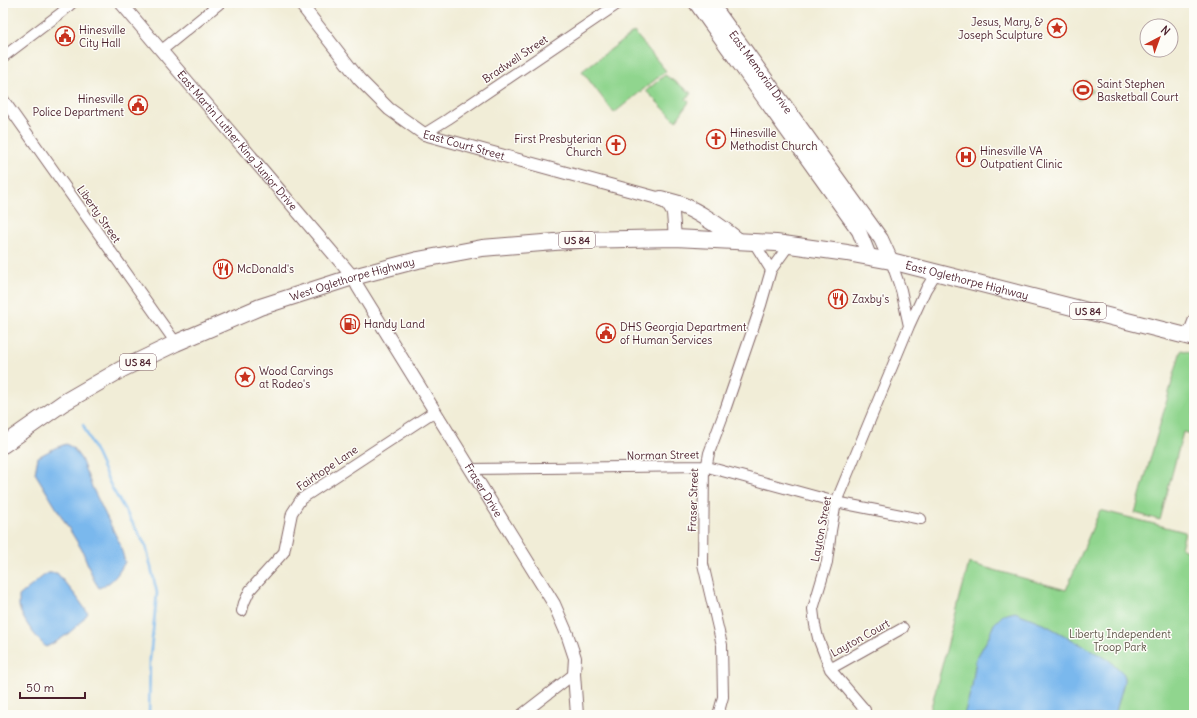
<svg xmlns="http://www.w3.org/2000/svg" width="1197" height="718" font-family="Delius,sans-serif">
	<rect width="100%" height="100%" fill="#fdfcf7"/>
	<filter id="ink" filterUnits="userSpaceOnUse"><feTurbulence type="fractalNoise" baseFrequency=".025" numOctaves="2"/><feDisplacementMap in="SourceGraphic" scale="8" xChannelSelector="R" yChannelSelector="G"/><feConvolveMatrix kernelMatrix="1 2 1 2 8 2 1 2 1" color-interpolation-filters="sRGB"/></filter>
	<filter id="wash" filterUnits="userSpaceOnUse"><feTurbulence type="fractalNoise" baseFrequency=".012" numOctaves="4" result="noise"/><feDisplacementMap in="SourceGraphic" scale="16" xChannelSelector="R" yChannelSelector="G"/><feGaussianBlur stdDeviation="0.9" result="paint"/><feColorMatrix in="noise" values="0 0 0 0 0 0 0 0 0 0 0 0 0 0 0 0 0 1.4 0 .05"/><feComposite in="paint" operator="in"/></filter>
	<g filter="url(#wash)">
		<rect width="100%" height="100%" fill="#f1edd7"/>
		<!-- green -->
		<path fill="#90d58e" stroke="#6d7a5c" d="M634 32 666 71 614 113 582 71Z
			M665 75 691 93 686 99 689 102 676 121 646 91Z
			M1086 80 1093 91 1079 100 1072 90Z
			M1181 350 1194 353V435L1183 432 1160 520 1135 513Z
			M1100 510 1185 532 1181 548 1194 555V715H929L969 563 1066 590Z"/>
		<!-- water -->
		<path fill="#7ab8ed" stroke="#626c8c" d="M66 444 73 448 81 459 92 487 120 544 125 562C117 576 113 582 99 588L94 580 82 550 35 473 38 457 55 448Z
			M47 573H57L76 596 88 613C77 628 63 639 46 647 37 639 21 618 19 606 19 602 19 599 19 596Z
			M1015 612 1040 622 1109 660 1124 674V682L1115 715H964L972 686 976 659 987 640 994 624 1003 615Z"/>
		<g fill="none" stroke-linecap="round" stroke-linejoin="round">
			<!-- stream -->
			<path stroke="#7ab8ed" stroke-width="2.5" d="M83 425 112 488 146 546 157 593 150 658 149 715"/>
		</g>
	</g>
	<g filter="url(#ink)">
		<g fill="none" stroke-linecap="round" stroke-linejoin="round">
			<!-- minor casing -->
			<g stroke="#846767" stroke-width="12">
				<path id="minor" d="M162 50 220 3
					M3 57 61 13 72 3
					M3 99 176 343
					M424 134 448 119 619 3
					M753 241 771 270
					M891 261 901 290 909 326
					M1187 337 1194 319
					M470 469 704 466 836 502 921 519
					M242 611 244 603 250 590 284 552 292 513 301 499 435 411
					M830 669 903 628
					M865 710 830 669 818 638 815 625 813 609 827 562 831 531 836 502 909 326 926 289 936 273
					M521 715 574 674
					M718 715 723 697 722 645 703 564 704 466 707 464 709 453 724 413 761 305 771 270 789 245"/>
			</g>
			<!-- tertiary casing -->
			<g stroke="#846767" stroke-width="14">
				<g id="tertiary">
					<path id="s1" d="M121 3 353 277 358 287 554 604 567 634 575 658 574 674 577 715"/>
					<path id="s2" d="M300 3 359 79 389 109 424 134 661 199 668 205 673 213 675 238"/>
				</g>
			</g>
			<!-- secondary casing -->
			<g stroke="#846767" stroke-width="16">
				<g id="secondary">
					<path d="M696 3 859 231 869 256"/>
					<path id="s3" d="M711 3 881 239 891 261"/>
				</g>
			</g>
			<!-- trunk casing -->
			<g stroke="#846767" stroke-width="18">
				<g id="trunk">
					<path d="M661 199C667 201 673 202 679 204 700 212 719 226 737 240"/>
					<path id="s4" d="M3 445 63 403 122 369 176 343 260 307 353 277 418 260 482 248 579 240 675 238 776 243 847 253 891 261 1194 338"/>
				</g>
			</g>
			<!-- minor -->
			<use href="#minor" stroke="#fff" stroke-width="10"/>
			<!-- tertiary -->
			<use href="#tertiary" stroke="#fff" stroke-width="12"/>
			<!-- secondary -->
			<use href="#secondary" stroke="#fff" stroke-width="14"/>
			<!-- trunk -->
			<use href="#trunk" stroke="#fff" stroke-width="16"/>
		</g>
	</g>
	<!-- icons -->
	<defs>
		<g id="sight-ring" transform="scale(1)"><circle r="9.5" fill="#fdfcf7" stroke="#c8321e" stroke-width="1.5"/><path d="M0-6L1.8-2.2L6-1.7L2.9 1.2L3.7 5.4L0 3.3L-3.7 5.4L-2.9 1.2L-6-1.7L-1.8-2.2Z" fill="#c8321e"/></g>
		<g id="civic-ring" transform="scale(1)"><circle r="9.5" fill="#fdfcf7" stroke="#c8321e" stroke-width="1.5"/><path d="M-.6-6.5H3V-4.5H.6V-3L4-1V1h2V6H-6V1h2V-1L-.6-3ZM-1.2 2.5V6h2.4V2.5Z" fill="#c8321e"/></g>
		<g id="stadium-ring" transform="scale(1)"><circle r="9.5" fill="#fdfcf7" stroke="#c8321e" stroke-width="1.5"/><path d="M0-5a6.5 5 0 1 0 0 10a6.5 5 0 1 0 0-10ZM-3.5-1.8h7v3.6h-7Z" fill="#c8321e"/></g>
		<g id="church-ring" transform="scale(1)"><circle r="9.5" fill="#fdfcf7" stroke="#c8321e" stroke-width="1.5"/><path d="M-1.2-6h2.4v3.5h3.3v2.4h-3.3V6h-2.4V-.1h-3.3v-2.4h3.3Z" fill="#c8321e"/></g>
		<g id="hospital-ring" transform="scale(1)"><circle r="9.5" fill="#fdfcf7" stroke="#c8321e" stroke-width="1.5"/><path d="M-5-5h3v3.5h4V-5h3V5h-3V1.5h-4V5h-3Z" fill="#c8321e"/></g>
		<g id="restaurant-ring" transform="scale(1)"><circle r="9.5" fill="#fdfcf7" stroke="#c8321e" stroke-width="1.5"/><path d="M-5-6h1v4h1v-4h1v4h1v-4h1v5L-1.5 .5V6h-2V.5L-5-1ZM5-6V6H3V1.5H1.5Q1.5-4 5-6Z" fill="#c8321e"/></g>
		<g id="fuel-ring" transform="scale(1)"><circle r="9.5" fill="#fdfcf7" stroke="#c8321e" stroke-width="1.5"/><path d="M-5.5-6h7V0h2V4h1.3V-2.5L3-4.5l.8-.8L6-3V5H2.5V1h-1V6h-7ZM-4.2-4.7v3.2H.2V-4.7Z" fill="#c8321e"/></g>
	</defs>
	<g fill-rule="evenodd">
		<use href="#sight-ring" x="1057" y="28"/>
		<use href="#civic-ring" x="65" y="36"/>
		<use href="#stadium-ring" x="1083" y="90"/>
		<use href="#civic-ring" x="138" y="105"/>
		<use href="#church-ring" x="716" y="139"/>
		<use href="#church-ring" x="616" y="145"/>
		<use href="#hospital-ring" x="966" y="157"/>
		<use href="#restaurant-ring" x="223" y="269"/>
		<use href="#restaurant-ring" x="838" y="299"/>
		<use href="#fuel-ring" x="350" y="324"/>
		<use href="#civic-ring" x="606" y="333"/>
		<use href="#sight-ring" x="245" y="377"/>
	</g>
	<g text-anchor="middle" stroke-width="3" stroke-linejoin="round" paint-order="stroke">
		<!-- shield labels -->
		<g fill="#fdfcf7" stroke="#806168" stroke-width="1">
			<rect x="559" y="232" width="36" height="16" rx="3"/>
			<rect x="1070" y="303" width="36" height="16" rx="3"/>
			<rect x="120" y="354" width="36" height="16" rx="3"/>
		</g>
		<g font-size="10" font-weight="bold" fill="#4a1f2b">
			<text x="577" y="244">US 84</text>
			<text x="1088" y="315">US 84</text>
			<text x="138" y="366">US 84</text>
		</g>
		<!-- poi labels -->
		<g font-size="11" fill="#4a1f2b" stroke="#fdfcf7" text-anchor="start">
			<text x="1043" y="26" text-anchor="end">Jesus, Mary, &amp;<tspan x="1043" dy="13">Joseph Sculpture</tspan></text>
			<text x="79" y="34">Hinesville<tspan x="79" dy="13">City Hall</tspan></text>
			<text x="1097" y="88">Saint Stephen<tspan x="1097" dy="13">Basketball Court</tspan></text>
			<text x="124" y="103" text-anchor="end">Hinesville<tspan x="124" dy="13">Police Department</tspan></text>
			<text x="730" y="137">Hinesville<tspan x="730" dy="13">Methodist Church</tspan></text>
			<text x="602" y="143" text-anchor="end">First Presbyterian<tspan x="602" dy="13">Church</tspan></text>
			<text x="980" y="155">Hinesville VA<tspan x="980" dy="13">Outpatient Clinic</tspan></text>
			<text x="237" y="273">McDonald's</text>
			<text x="852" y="303">Zaxby's</text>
			<text x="364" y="328">Handy Land</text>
			<text x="620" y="331">DHS Georgia Department<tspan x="620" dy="13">of Human Services</tspan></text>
			<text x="259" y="375">Wood Carvings<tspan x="259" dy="13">at Rodeo's</tspan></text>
		</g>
		<!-- street labels -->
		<g font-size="11" fill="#4a1f2b" stroke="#fdfcf7">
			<text transform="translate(515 59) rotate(-34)" y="4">Bradwell Street</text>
			<text dy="4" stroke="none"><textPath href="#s3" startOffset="85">East Memorial Drive</textPath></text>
			<text dy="4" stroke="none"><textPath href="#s1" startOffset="180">East Martin Luther King Junior Drive</textPath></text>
			<text dy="4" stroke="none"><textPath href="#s2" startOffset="223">East Court Street</textPath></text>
			<text transform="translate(99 214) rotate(55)" y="4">Liberty Street</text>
			<text dy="4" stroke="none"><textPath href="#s4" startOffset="389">West Oglethorpe Highway</textPath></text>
			<text dy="4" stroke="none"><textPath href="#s4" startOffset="1012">East Oglethorpe Highway</textPath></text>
			<text transform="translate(663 455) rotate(-1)" y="4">Norman Street</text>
			<text transform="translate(327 468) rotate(-34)" y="4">Fairhope Lane</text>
			<text dy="4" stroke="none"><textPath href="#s1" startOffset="609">Fraser Drive</textPath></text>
			<text transform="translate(693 500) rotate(-88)" y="4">Fraser Street</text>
			<text transform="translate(821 529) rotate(-79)" y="4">Layton Street</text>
			<text transform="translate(860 638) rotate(-29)" y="4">Layton Court</text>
		</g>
		<!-- park labels -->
		<g font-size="11" fill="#5f5649" stroke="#fdfcf7">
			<text x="1120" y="638">Liberty Independent<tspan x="1120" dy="13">Troop Park</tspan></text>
		</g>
	</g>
	<!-- margin -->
	<rect width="1197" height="718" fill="none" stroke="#fdfcf7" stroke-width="16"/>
	<!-- north arrow -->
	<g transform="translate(1159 38) rotate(41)"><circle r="19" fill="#fdfcf7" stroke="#b5a4a5"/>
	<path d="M0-3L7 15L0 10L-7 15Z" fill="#c8321e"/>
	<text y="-6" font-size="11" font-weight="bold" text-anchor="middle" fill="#4a1f2b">N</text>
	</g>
	<!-- scale -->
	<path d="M20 692v6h65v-6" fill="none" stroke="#4a1f2b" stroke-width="2"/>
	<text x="26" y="692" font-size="12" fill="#4a1f2b" stroke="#fdfcf7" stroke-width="3" paint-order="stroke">50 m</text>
</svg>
